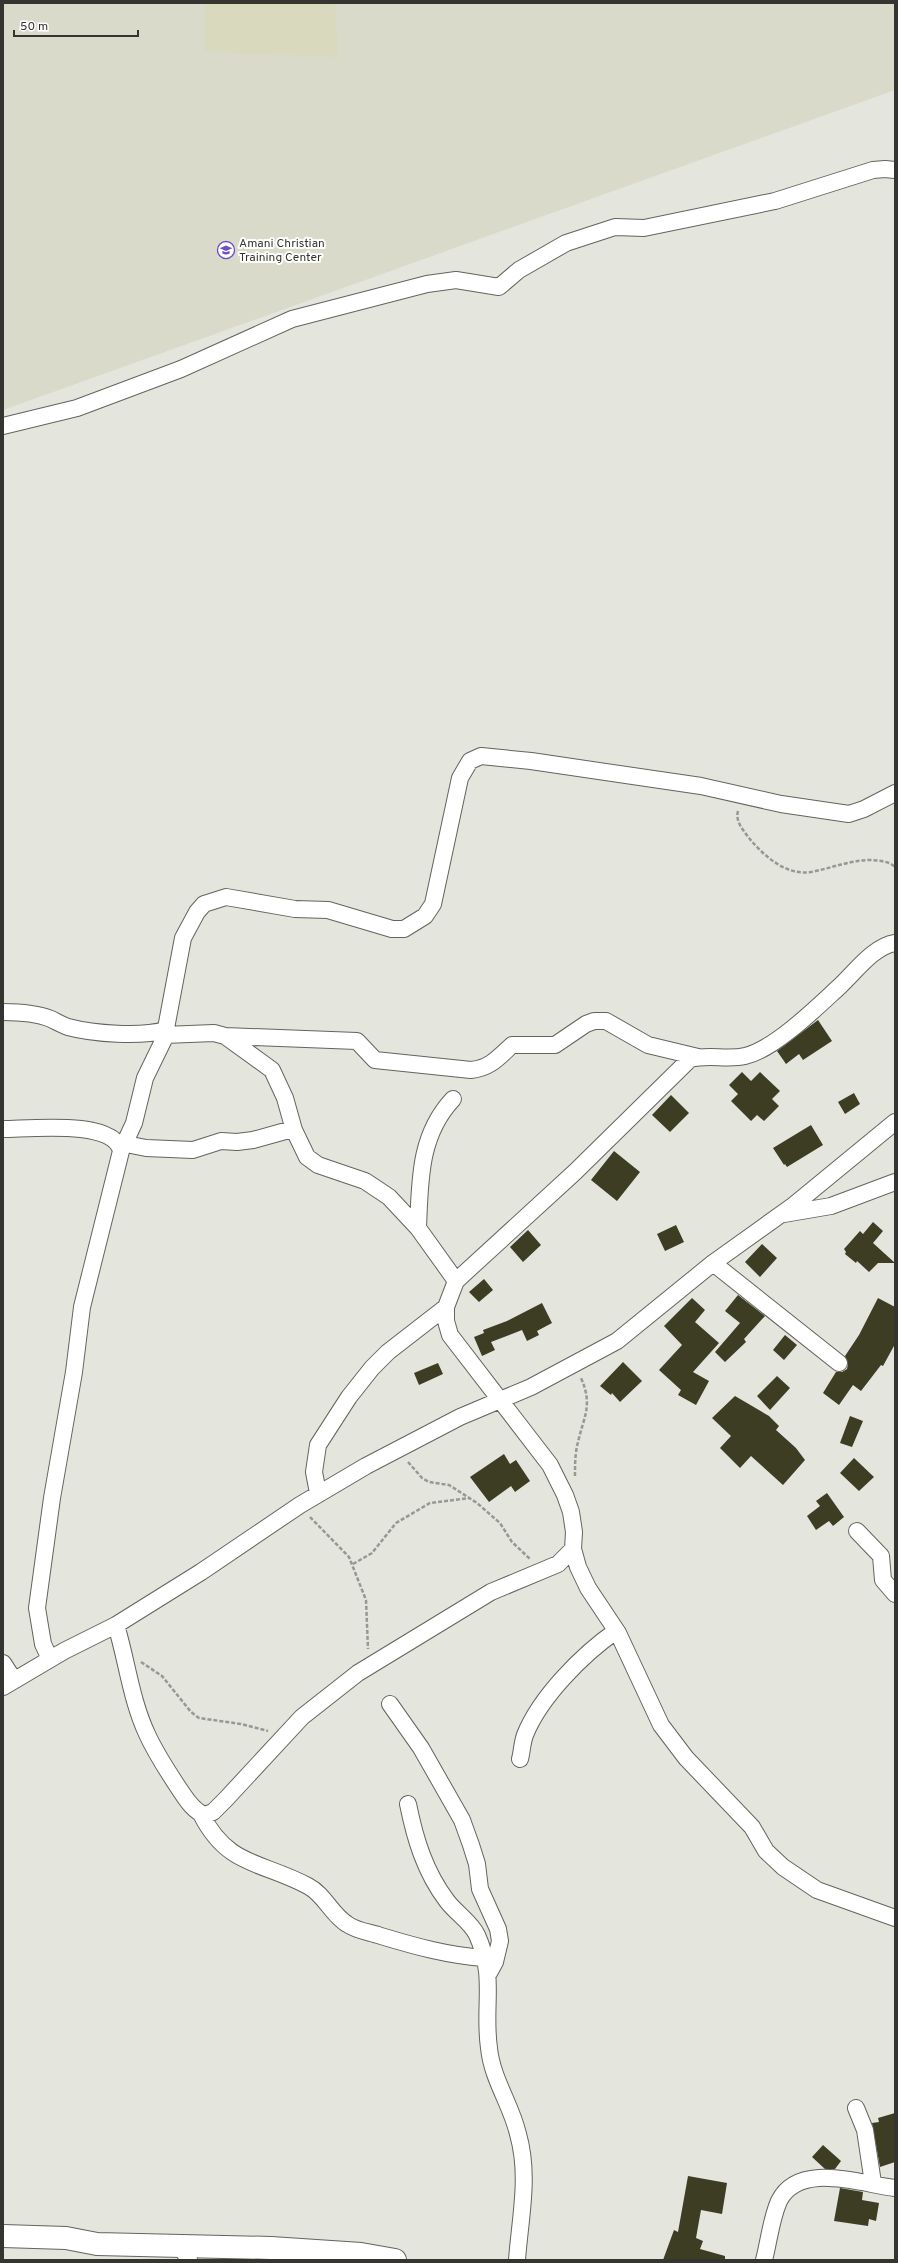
<svg xmlns="http://www.w3.org/2000/svg" width="898" height="2263" font-family="Overpass,sans-serif">
	<rect width="100%" height="100%" fill="#e4e5dd"/>
	<!-- built -->
	<path fill="#dadacb" d="M3 3H895V90L3 410Z"/>
	<!-- green -->
	<path fill="#d8d9bd" d="M205 3H335L338 57 205 52Z"/>
	<!-- building -->
	<path fill="#3c3d22" d="M818 1020 832 1041 803 1060 799 1054 786 1064 777 1051Z
		M742 1072 751 1081 760 1072 780 1091 772 1099 779 1106 764 1121 757 1115 751 1121 731 1101 738 1094 729 1085Z
		M854 1093 860 1104 845 1114 838 1102Z
		M671 1095 689 1113 670 1132 652 1115Z
		M811 1125 823 1145 787 1167 785 1164 784 1165 773 1148Z
		M614 1151 640 1172 617 1201 591 1180Z
		M873 1222 883 1231 873 1243 895 1263H878L869 1272 857 1261 856 1263 845 1254 846 1252 844 1249 860 1231 863 1234Z
		M676 1225 684 1242 665 1251 657 1234Z
		M528 1230 541 1245 523 1262 510 1247Z
		M762 1244 777 1258 760 1277 745 1262Z
		M484 1279 493 1290 479 1302 469 1292Z
		M738 1295 765 1316 744 1339 746 1342 725 1362 715 1352 740 1323 725 1311Z
		M692 1298 705 1310 695 1322 719 1343 693 1372 709 1381 696 1405 678 1395 681 1390 659 1370 682 1345 664 1326Z
		M878 1298 895 1307V1344L883 1366 881 1365 861 1391 853 1385 839 1405 823 1393 836 1372H842L847 1369 848 1364 845 1356 859 1335Z
		M542 1303 552 1323 537 1331 539 1335 527 1341 522 1330 491 1342 495 1350 482 1356 474 1337 484 1333 483 1330 507 1321Z
		M785 1335 797 1345 784 1360 773 1350Z
		M623 1362 642 1381 620 1402 612 1393 611 1395 600 1386Z
		M438 1363 443 1374 419 1385 414 1373Z
		M777 1376 790 1388 770 1410 757 1396Z
		M735 1396 769 1416 779 1426 776 1430 796 1448 805 1460 783 1485 751 1456 740 1468 720 1448 731 1436 712 1418Z
		M850 1416 863 1421 852 1447 840 1443Z
		M504 1454 510 1464 516 1460 530 1481 515 1492 511 1486 489 1502 470 1477Z
		M854 1458 874 1477 859 1491 840 1473Z
		M827 1493 844 1517 833 1526 829 1521 816 1530 807 1516 820 1506 816 1501Z
		M895 2113V2162L880 2167 872 2123 879 2122 878 2118Z
		M823 2145 841 2161 835 2169H825L812 2157Z
		M688 2176 727 2183 722 2214 701 2210 696 2238 703 2241 700 2249 725 2256V2260H663L674 2230 678 2232Z
		M840 2188 863 2192 862 2200 879 2203 876 2221 869 2219 868 2226 834 2221Z"/>
	<g fill="none" stroke-linecap="round" stroke-linejoin="round">
		<!-- street casing -->
		<g stroke="#63645d" stroke-width="18">
			<path id="street" d="M3 426 77 408 181 369 292 319 427 284 456 280 499 287 519 270 566 243 615 227 644 228 775 201 873 170 885 169 895 170
				M3 1012C19 1012 36 1013 51 1019 57 1022 62 1025 68 1027 94 1034 141 1037 166 1030
				M164 1035 214 1033 225 1036 272 1070 285 1098 294 1130 307 1157 318 1165 365 1181 389 1197 418 1228 456 1281
				M225 1036 357 1041 375 1060 471 1070C490 1068 498 1058 512 1045H555L586 1024 594 1021H606L648 1045 698 1057
				M3 1129C29 1129 114 1119 121 1151L82 1307 74 1372 52 1498 37 1608 43 1644 50 1659
				M126 1144 146 1148 193 1150 221 1141 237 1142 253 1140 289 1130H294
				M121 1151 134 1123 145 1078 164 1039 183 938 197 912 204 904 226 897 295 909 328 910 392 929H404L425 916 433 904 460 778 470 761 481 756 531 761 701 786 781 804 849 814 864 809 895 793
				M784 1214 831 1206 895 1182
				M418 1228C420 1181 419 1135 453 1099
				M713 1263 839 1363
				M318 1493 314 1472 318 1445 349 1397 372 1368 388 1352 446 1307
				M857 1531 881 1556 883 1580 895 1594
				M573 1549 578 1567 588 1588 618 1633 661 1725 686 1758 752 1827 766 1851 783 1867 817 1890 895 1918
				M116 1625C127 1661 131 1700 147 1734 156 1754 168 1772 180 1790 186 1799 194 1812 205 1815L213 1812 226 1799 302 1717 358 1673 491 1592 558 1564 573 1549 574 1532 571 1512 565 1495 550 1465 450 1335 446 1321V1307L456 1281 575 1172 690 1059C708 1054 727 1060 745 1056 775 1049 817 1007 840 986 855 972 874 946 895 943
				M3 1663 14 1680
				M3 1687 64 1651 116 1625 201 1572 300 1505 366 1466 460 1417 531 1387 617 1341 713 1263 794 1205 895 1122
				M390 1704 421 1748 462 1820 471 1845 477 1864 480 1889 498 1929 500 1941 495 1962 489 1973
				M520 1759C522 1752 522 1743 525 1735 540 1697 583 1654 616 1631
				M408 1804C415 1839 425 1872 447 1901 456 1913 471 1922 477 1935 496 1977 483 2006 489 2048 492 2079 511 2104 518 2134 530 2176 520 2218 517 2260
				M201 1814C228 1867 261 1861 308 1886 325 1895 331 1914 347 1924 357 1931 369 1932 381 1936 414 1946 450 1956 485 1958
				M856 2108 865 2130 873 2183
				M180 2246 189 2260
				M764 2260C769 2241 771 2219 779 2201 799 2161 861 2184 895 2188"/>
		</g>
		<!-- secondary casing -->
		<g stroke="#63645d" stroke-width="24">
			<path id="secondary" d="M3 2236 66 2238 97 2244 271 2248 361 2254 395 2260"/>
		</g>
		<!-- path -->
		<path stroke="#979892" stroke-width="2.5" stroke-dasharray="4 2" stroke-linecap="butt" d="M738 811C735 821 743 830 749 838 764 856 786 876 811 872 832 868 850 860 872 860 880 861 889 861 895 867
			M408 1462 422 1478 429 1482 449 1485 477 1503 500 1523 512 1542 530 1559
			M575 1476C575 1465 575 1453 578 1442 584 1416 593 1405 581 1378
			M310 1517 349 1557 366 1600 368 1649
			M353 1564 372 1553 396 1523 430 1503 469 1498
			M141 1662 162 1676 191 1712 199 1718 241 1724 268 1731"/>
		<!-- street -->
		<use href="#street" stroke="#fff" stroke-width="16"/>
		<!-- secondary -->
		<use href="#secondary" stroke="#fff" stroke-width="22"/>
	</g>
	<!-- icons -->
	<defs>
		<g id="university-ring" transform="scale(0.9)"><circle r="9.5" fill="#fffffe" stroke="#6c4fc8" stroke-width="1.5"/><path d="M0-5L7-2L0 1L-7-2ZM-4 1L0 2.5L4 1V4Q0 6-4 4Z" fill="#6c4fc8"/></g>
	</defs>
	<g fill-rule="evenodd">
		<use href="#university-ring" x="226" y="250"/>
	</g>
	<g text-anchor="middle" stroke-width="4" stroke-linejoin="round" paint-order="stroke">
		<!-- poi labels -->
		<g font-size="12" fill="#343431" stroke="#fffffe" text-anchor="start">
			<text x="239" y="247">Amani Christian<tspan x="239" dy="14">Training Center</tspan></text>
		</g>
	</g>
	<!-- border -->
	<rect width="898" height="2263" fill="none" stroke="#343431" stroke-width="8"/>
	<!-- scale -->
	<path d="M14 30v6h124v-6" fill="none" stroke="#343431" stroke-width="2"/>
	<text x="20" y="30" font-size="12" fill="#343431" stroke="#fffffe" stroke-width="3" paint-order="stroke">50 m</text>
</svg>
